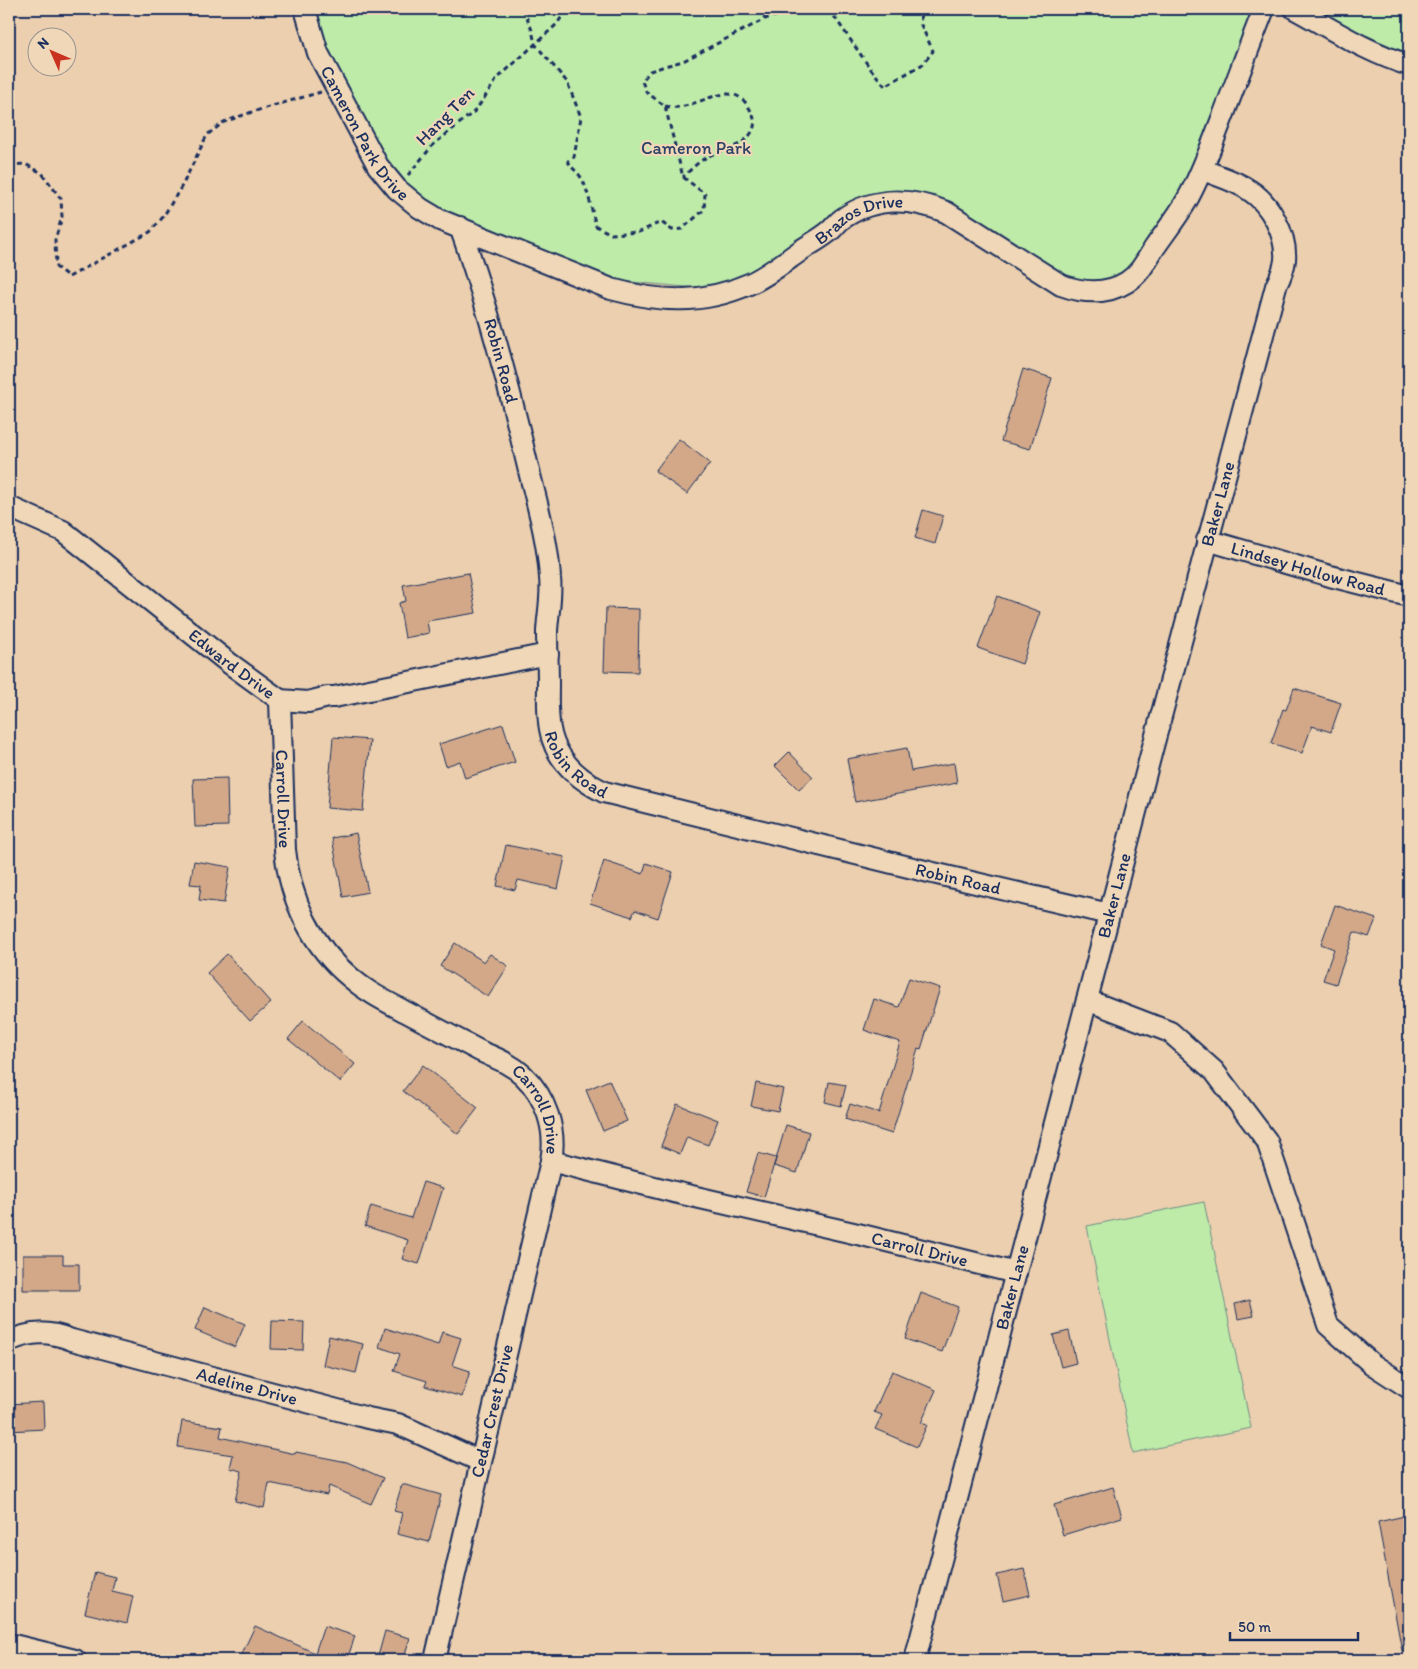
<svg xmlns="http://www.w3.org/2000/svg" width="1418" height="1669" font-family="Itim,sans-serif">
	<rect width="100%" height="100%" fill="#ebcfae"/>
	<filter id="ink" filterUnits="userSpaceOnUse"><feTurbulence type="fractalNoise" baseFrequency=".02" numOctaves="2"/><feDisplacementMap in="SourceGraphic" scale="10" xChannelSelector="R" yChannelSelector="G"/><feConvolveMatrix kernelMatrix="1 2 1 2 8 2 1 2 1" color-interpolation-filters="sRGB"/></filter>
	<g filter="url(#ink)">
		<!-- green -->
		<path fill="#bfeba9" stroke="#6d8d84" d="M305 9H1264L1203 170 1126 283 1061 285 982 235 898 201 830 230 730 291 588 278 440 220 365 143Z
			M1296 9H1409V64Z
			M1204 1202 1251 1428 1133 1453 1087 1226Z"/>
		<!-- building -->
		<path fill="#d2a889" stroke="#1b2f5e" d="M1023 369 1052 378 1030 449 1001 441Z
			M679 439 710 463 687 494 655 471Z
			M923 510 943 516 935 544 915 538Z
			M468 573 476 613 427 621 429 633 405 638 399 603 406 601 403 585Z
			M997 596 1040 612 1022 664 978 648Z
			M606 608 639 609 638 672 604 671Z
			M1294 688 1341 703 1331 732 1312 726 1302 753 1271 743 1283 709 1286 710Z
			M503 724 515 762 465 778 460 761 446 766 439 744Z
			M333 737 370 740 363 811 327 808Z
			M907 748 911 771 954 763 957 783 855 802 847 759Z
			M789 752 813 777 799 790 775 766Z
			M227 778 228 826 195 827 193 779Z
			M356 833 368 892 343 897 332 838Z
			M506 845 565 857 558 889 518 880 515 890 497 886Z
			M194 861 230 867 224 903 199 900 201 885 190 884Z
			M604 861 643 874 646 863 673 872 658 918 635 910 632 917 590 903Z
			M1335 905 1376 919 1369 937 1354 932 1336 984 1323 980 1334 949 1321 944Z
			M455 943 484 962 490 954 508 966 488 997 440 966Z
			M227 954 271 1003 250 1021 207 973Z
			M909 978 940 988 921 1049 918 1048 892 1134 845 1119 850 1104 879 1113 900 1042 864 1030 874 999 899 1007Z
			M303 1021 355 1064 340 1082 288 1039Z
			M423 1065 478 1108 458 1134 403 1091Z
			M609 1080 627 1121 603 1131 586 1090Z
			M829 1082 846 1085 841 1106 825 1102Z
			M756 1083 783 1089 778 1111 751 1106Z
			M677 1104 718 1120 708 1145 687 1137 680 1154 661 1146Z
			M786 1125 809 1132 797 1173 774 1166Z
			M758 1153 776 1158 764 1197 746 1192Z
			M423 1182 443 1188 419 1264 402 1259 408 1240 365 1226 371 1206 411 1218Z
			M23 1255H63V1264H79V1290H23Z
			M921 1293 958 1307 942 1352 905 1339Z
			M1250 1300 1254 1316 1238 1319 1235 1304Z
			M205 1307 245 1324 235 1347 195 1330Z
			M272 1321 304 1322 303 1350 271 1349Z
			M385 1328 438 1345 442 1332 461 1338 452 1365 470 1371 462 1397 425 1386 427 1381 394 1371 400 1354 379 1347Z
			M1069 1331 1076 1363 1061 1367 1053 1335Z
			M329 1336 363 1344 356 1373 323 1365Z
			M892 1371 936 1390 921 1423 927 1425 917 1447 875 1429 882 1415 874 1412Z
			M43 1402 44 1429 9 1431V1404Z
			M182 1421 222 1427 220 1437 295 1454 296 1452 347 1462 383 1478 371 1504 329 1486 327 1495 269 1483 264 1508 235 1501 242 1471 230 1468 233 1455 178 1447Z
			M402 1484 441 1495 429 1542 397 1534 402 1513 394 1511Z
			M1113 1487 1122 1517 1063 1535 1054 1505Z
			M1409 1515V1651H1402L1378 1522Z
			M1024 1569 1030 1595 1003 1601 997 1575Z
			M95 1572 115 1577 112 1591 133 1596 127 1623 85 1613Z
			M255 1626 315 1653 324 1626 355 1636 347 1660H278L263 1653 260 1660H239Z
			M385 1631 410 1638 403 1660H377Z"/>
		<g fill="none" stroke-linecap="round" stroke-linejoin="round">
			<!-- minor casing -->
			<g stroke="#1b2f5e" stroke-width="24">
				<g id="minor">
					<path id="s1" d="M305 9 318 53 378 166 397 189 420 208 440 220 611 289C659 302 702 305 749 284 767 276 783 263 800 251 810 244 822 238 831 230 835 226 838 222 842 219 874 196 911 198 946 212L1061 285C1083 293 1106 295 1127 282 1141 273 1146 260 1155 247 1166 231 1178 216 1187 200 1202 173 1212 144 1223 116 1237 80 1250 44 1264 9"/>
					<path d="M1295 9C1332 29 1368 53 1409 65"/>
					<path id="s2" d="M460 227C488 306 509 386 528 467 537 504 548 541 550 578 552 596 548 613 547 631 547 648 548 666 548 684 548 698 547 714 550 729 555 759 578 779 604 792L933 873 1109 914"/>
					<path id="s3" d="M9 507 63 531 229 663 280 700 308 702 328 697H334L548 654"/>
					<path id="s4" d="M1207 540 1330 576 1409 596"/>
					<path id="s5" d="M280 700 285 850C290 900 312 946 351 978 367 992 387 1002 406 1012 431 1025 455 1038 480 1051 495 1058 510 1063 523 1075 546 1097 557 1130 551 1161L435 1660"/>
					<path d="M1087 1000 1170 1032 1214 1071 1267 1141 1328 1325 1372 1364 1409 1388"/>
					<path id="s6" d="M551 1161 674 1192 862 1235 1016 1273"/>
					<path id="s7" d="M9 1341C32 1331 48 1331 72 1340L368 1418 398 1424 480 1461"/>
					<path d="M9 1644 75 1660"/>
					<path id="s8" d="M915 1660 1151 754 1276 286C1280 278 1284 269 1285 260 1287 235 1270 203 1249 190 1236 181 1218 176 1203 170"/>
				</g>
			</g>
			<!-- path -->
			<path stroke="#1b2f5e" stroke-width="3" stroke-dasharray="5 4" stroke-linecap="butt" d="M523 9 532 30 535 44 567 82 581 117 574 157 568 161C572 169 576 170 580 176 588 187 592 213 596 226L611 234 639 232 661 222 672 230 682 229 704 210 705 194 683 177 665 106 646 92 642 81 650 71 665 66 683 61 765 19 799 9
				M759 9 765 19
				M829 9 870 68 885 86 923 64 933 51 921 25 920 9
				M665 106C692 114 725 79 745 102 748 106 753 113 754 119 756 126 752 134 746 139 737 148 722 150 711 155 700 160 691 169 683 177
				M9 165 25 164 42 173 61 199 62 217 55 240 56 267 69 277 150 232 163 217 183 184 207 135 224 122 252 112 321 92
				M408 175 433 145 476 110 497 79 557 24 567 9"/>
			<!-- minor -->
			<use href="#minor" stroke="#efd7b7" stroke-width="20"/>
		</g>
	</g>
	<g text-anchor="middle" stroke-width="4.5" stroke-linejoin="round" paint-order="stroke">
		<!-- street labels -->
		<g font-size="18" fill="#1b2f5e" stroke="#efd7b7">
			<text transform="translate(445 116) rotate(-45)" y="6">Hang Ten</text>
			<text dy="6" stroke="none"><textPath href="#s1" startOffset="139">Cameron Park Drive</textPath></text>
			<text dy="6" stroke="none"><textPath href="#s1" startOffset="712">Brazos Drive</textPath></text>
			<text dy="6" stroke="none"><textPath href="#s2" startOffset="140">Robin Road</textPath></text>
			<text dy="6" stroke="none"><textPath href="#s8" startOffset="1195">Baker Lane</textPath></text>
			<text dy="6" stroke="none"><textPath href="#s4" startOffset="105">Lindsey Hollow Road</textPath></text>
			<text dy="6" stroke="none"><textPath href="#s3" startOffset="274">Edward Drive</textPath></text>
			<text dy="6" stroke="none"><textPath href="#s2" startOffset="560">Robin Road</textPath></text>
			<text dy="6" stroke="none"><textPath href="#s5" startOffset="99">Carroll Drive</textPath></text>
			<text dy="6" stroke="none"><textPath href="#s2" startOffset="965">Robin Road</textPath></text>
			<text dy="6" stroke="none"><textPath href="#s8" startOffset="790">Baker Lane</textPath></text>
			<text dy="6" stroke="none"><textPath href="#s5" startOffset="534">Carroll Drive</textPath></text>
			<text dy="6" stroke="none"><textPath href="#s6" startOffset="379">Carroll Drive</textPath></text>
			<text dy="6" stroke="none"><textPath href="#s8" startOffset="385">Baker Lane</textPath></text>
			<text dy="6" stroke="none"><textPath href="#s7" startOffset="246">Adeline Drive</textPath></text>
			<text transform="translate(492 1411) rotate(-77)" y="6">Cedar Crest Drive</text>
		</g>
		<!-- park labels -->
		<g font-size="18" fill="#2b4266" stroke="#efd7b7">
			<text x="696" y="154">Cameron Park</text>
		</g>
	</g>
	<!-- margin -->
	<rect width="1418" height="1669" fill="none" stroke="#efd7b7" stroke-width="30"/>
	<rect x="15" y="15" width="1388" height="1639" fill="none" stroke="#1b2f5e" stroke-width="2" filter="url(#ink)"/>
	<!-- north arrow -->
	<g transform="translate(52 52) rotate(315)"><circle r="24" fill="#efd7b7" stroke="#9a9493"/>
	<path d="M0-4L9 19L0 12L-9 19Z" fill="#c8321e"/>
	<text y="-8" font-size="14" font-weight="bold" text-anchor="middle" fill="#1b2f5e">N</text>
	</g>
	<!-- scale -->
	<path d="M1230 1632v8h128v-8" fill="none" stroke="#1b2f5e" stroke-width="2.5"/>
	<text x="1238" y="1632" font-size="15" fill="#1b2f5e" stroke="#efd7b7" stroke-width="4" paint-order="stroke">50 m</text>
</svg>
